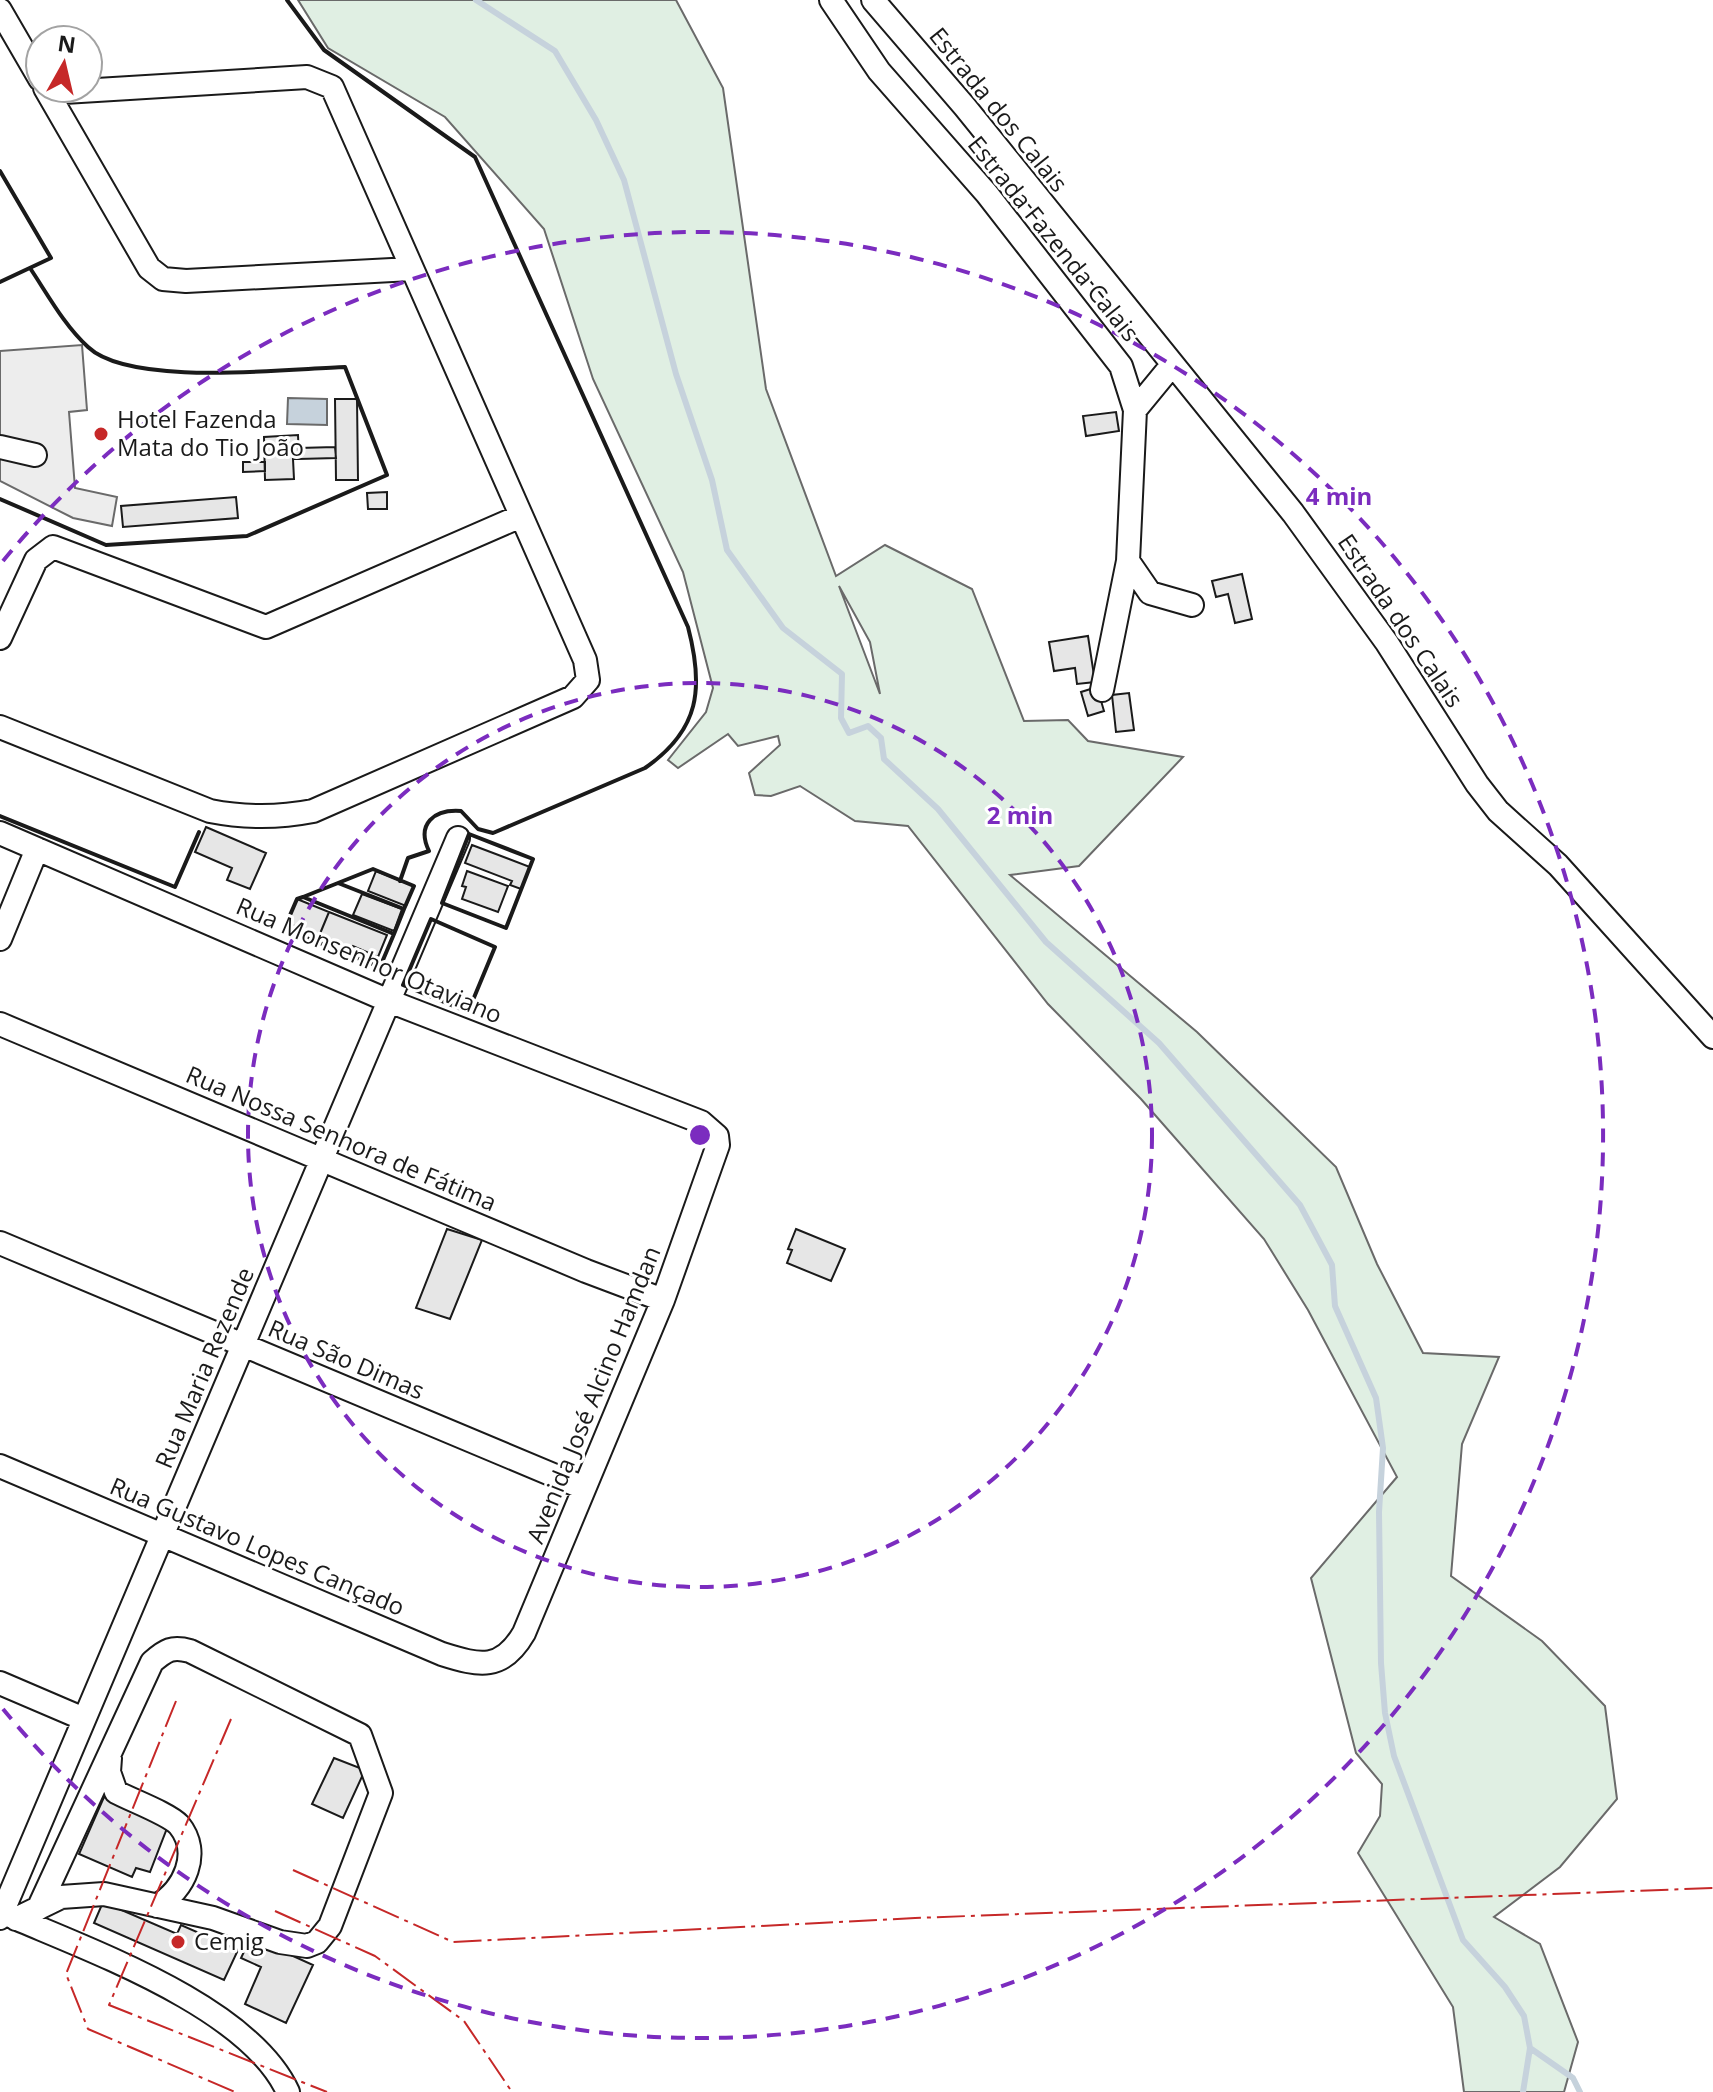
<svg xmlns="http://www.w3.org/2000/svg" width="1713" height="2092" font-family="'Open Sans',sans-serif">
	<rect width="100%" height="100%" fill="#fff"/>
	<!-- green -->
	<path fill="#e0efe3" stroke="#6a6a6a" stroke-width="2" fill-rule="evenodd" d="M298 0H676L723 88 766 389 836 576 885 545 972 589 1024 721 1068 720 1088 741 1183 757 1079 866 1010 875 1197 1032 1336 1167 1377 1264 1423 1353 1499 1357 1462 1444 1451 1576 1542 1641 1605 1706 1617 1799 1560 1867 1494 1917 1540 1944 1578 2042 1564 2092H1464L1453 2007 1358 1853 1380 1816 1382 1784 1356 1753 1311 1578 1397 1477 1308 1310 1264 1239 1141 1099 1048 1004 908 826 855 821 800 786 771 796 755 795 749 773 780 745 778 736 738 746 728 734 678 768 668 760 706 712 713 688 683 572 593 379 544 229 445 117 328 48ZM839 586 870 642 880 694Z"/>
	<!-- parking -->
	<path fill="#ededed" stroke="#6a6a6a" stroke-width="2" d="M82 345 87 410 69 412 75 488 117 497 112 526 73 518 0 481V351Z"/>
	<!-- water -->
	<path fill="#c6d2dc" stroke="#6a6a6a" stroke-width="2" d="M288 398 327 399V425L287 424Z"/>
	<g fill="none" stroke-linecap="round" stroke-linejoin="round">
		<!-- stream -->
		<path stroke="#c6d2dc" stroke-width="6" d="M476 0 555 51 596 120 624 180 676 374 712 480 727 550 783 628 842 674 841 718 849 733 868 726 881 738 884 759 938 809 1046 942 1159 1043 1300 1205 1332 1265 1335 1306 1376 1398 1383 1448 1379 1512 1381 1663 1385 1713 1394 1756 1463 1940 1505 1987 1524 2016 1530 2048 1523 2092
			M1530 2048 1573 2078 1580 2092"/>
	</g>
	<!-- building -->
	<path fill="#e6e6e6" stroke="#1a1a1a" stroke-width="2" d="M335 399H357L358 480H336Z
		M1116 412 1119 431 1086 436 1083 416Z
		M298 435 299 459H293L294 479 265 480 264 437Z
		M335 447 336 458 299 459V448Z
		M243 462H265V471L243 472Z
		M387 492V509H368L367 493Z
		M236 497 238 518 123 527 121 506Z
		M1242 574 1252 619 1235 623 1228 594 1216 597 1212 581Z
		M1088 636 1095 682 1077 684 1075 668 1054 671 1049 642Z
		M1097 687 1104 711 1088 716 1081 692Z
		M1129 693 1134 730 1116 732 1112 695Z
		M206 827 266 853 250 889 227 880 232 868 195 852Z
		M472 845 530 867 521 889 510 885 512 881 465 863Z
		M376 871 414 886 406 906 368 891Z
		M467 871 508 886 498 912 462 899 466 887 462 886Z
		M362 894 402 909 394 931 353 915Z
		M297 899 329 912 319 936 287 923Z
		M329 912 387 935 378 957 353 946 350 954 317 941Z
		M447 1229 482 1240 450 1319 416 1308Z
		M796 1229 845 1249 831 1281 787 1263 792 1250 788 1249Z
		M334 1758 365 1770 343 1818 312 1804Z
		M104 1797 169 1823 150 1872 136 1868 132 1877 79 1854Z
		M103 1902 177 1934 181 1925 238 1950 224 1980 94 1923Z
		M251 1937 313 1965 286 2023 245 2004 261 1967 241 1958Z"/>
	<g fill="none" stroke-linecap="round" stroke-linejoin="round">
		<!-- minor casing -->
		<g stroke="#1a1a1a" stroke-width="26">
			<path id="minor" d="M831 0 879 71 987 194 1121 366 1135 410 1128 561 1102 690
				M873 0 965 107 1293 513 1387 643 1477 784 1498 811 1558 865 1713 1037
				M0 10 40 79
				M45 88 149 268 163 279 186 281 411 269
				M1135 410 1172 365
				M0 447 35 455
				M1128 561 1150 593 1192 605
				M0 638 36 560 53 547 266 627 521 516
				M0 727 210 811C246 818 277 818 313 811L573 697 588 680 585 660 332 87 307 77 48 93
				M0 833 389 1001 701 1122 717 1136 718 1145 663 1300 524 1633C502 1671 480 1666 442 1654L0 1466
				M0 939 37 849
				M0 1024 586 1271 663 1300
				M0 1243 584 1488
				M0 1683 84 1719
				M110 1758 109 1772 116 1792C131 1800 169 1814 179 1825 202 1853 184 1890 157 1906
				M8 1915C91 1951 249 2007 288 2092
				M0 1918 458 838
				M16 1919 61 1897 104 1894 213 1918 280 1942 307 1946 317 1942 330 1926 381 1793 360 1735 190 1651C172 1646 166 1650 152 1662L38 1909"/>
		</g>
		<!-- minor -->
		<use href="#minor" stroke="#fff" stroke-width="22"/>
		<!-- wall -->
		<path stroke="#1a1a1a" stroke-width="4" d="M287 0 324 50 475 157 688 627C704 688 700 730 645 768L493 833 478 829 461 811C434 809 416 824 429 851L408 858 400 881
			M0 171 51 258 0 282
			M0 499 106 545 247 536 387 475 345 367C285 369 130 387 88 347 64 325 48 295 30 268
			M0 816 175 887 199 832
			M469 834 533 859 506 928 442 903Z
			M373 869 414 886 404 909 338 883Z
			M338 883 404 909 394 934 303 897Z
			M303 897 394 934 380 967 284 929 297 899Z
			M431 919 495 947 468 1012 403 985Z"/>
		<!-- power -->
		<path stroke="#c62828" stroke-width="2" stroke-dasharray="28 6 4 6" stroke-linecap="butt" d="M176 1701 66 1974 88 2029 235 2092
			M231 1719 109 2005 327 2092
			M293 1870 453 1942 915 1918 1713 1888
			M275 1911 375 1956 464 2021 512 2092"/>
	</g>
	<!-- distance rings -->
	<g fill="none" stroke="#7b2cbf" stroke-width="4" stroke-dasharray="14 10">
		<circle cx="700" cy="1135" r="452"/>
		<path d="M3 561A903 903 0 1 1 3 1709"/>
	</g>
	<!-- markers -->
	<g fill="#c62828" stroke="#fff" stroke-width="3">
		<circle cx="101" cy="434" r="8"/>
		<circle cx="178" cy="1942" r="8"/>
	</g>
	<g text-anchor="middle" stroke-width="6" stroke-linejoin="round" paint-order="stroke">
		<!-- street labels -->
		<g font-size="24" fill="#1a1a1a" stroke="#fff">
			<text transform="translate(998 110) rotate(51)" y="8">Estrada dos Calais</text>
			<text transform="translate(1053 239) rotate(51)" y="8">Estrada Fazenda Calais</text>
			<text transform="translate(1400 621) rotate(56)" y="8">Estrada dos Calais</text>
			<text transform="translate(369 961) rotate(23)" y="8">Rua Monsenhor Otaviano</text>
			<text transform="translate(341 1139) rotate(23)" y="8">Rua Nossa Senhora de Fátima</text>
			<text transform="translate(346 1360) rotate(23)" y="8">Rua São Dimas</text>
			<text transform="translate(205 1368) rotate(-67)" y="8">Rua Maria Rezende</text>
			<text transform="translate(594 1395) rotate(-68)" y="8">Avenida José Alcino Hamdan</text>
			<text transform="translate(257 1547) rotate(23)" y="8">Rua Gustavo Lopes Cançado</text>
		</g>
		<!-- poi labels -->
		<g font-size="24" fill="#1a1a1a" stroke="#fff" text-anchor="start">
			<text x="117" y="428">Hotel Fazenda<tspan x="117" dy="28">Mata do Tio João</tspan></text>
			<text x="194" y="1950">Cemig</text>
		</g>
	</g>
	<circle cx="700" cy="1135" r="12" fill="#7b2cbf" stroke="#fff" stroke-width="4"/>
	<g font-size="24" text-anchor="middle" font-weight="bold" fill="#7b2cbf" stroke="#fff" stroke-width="6" stroke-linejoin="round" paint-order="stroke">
		<text x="1339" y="505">4 min</text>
		<text x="1020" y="824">2 min</text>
	</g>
	<!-- north arrow -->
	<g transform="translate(64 64) rotate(8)"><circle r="38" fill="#ffffff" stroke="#a3a3a3" stroke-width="2"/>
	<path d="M0-6L14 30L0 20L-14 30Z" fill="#c62828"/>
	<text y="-12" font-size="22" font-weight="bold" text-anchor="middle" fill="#1a1a1a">N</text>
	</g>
</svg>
